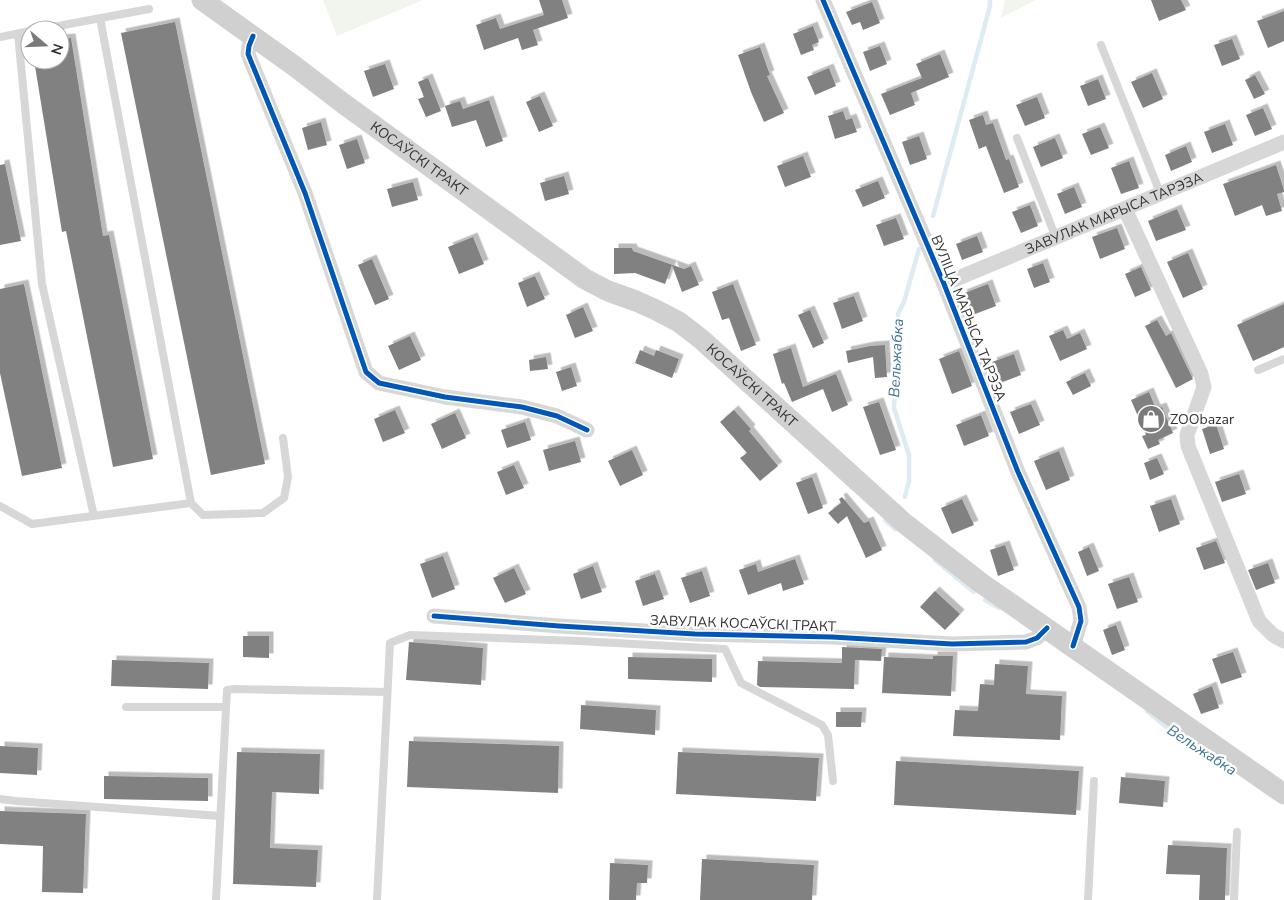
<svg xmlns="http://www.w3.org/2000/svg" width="1284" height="900" font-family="'Nunito Sans',sans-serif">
	<defs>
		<filter id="shadow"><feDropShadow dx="4.5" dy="-4.5" stdDeviation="0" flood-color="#0004"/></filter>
	</defs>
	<rect width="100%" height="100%" fill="#fff"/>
	<!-- green -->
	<path fill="#f1f5ed" d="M323 0H423L337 36Z
		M1005 0H1036L1001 18Z"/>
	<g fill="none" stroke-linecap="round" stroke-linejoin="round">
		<!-- stream -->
		<path stroke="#ddebf3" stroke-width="4.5" d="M933 216 990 6V0
			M905 497 909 481V455L894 408 895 386V344L898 328V314L904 302 919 249
			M885 520 895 529
			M935 560 974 592
			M985 600 999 608
			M1147 711 1165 726 1217 760"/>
	</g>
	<!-- building -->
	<path fill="#818181" filter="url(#shadow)" d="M539 0H562L568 18 533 30 538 45 522 50 518 38 484 50 476 25 496 18 500 29 544 15Z
		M1151 0H1181L1186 10 1159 21Z
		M872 2 880 23 863 30 860 22 852 25 846 12Z
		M1284 11V41L1268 48 1257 21Z
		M175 22 265 464 211 475 121 33Z
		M813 26 819 42 812 45 814 50 801 55 793 34Z
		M71 38 103 236 109 235 153 459 113 467 66 231 62 232 34 60H60V39Z
		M1232 39 1240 59 1222 66 1214 45Z
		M880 46 887 64 870 71 863 52Z
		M760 47 770 75 767 76 784 113 764 122 751 92 738 55Z
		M940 54 949 77 911 93 915 105 890 115 881 94 922 78 916 64Z
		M385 64 394 89 373 97 364 71Z
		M829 68 836 86 815 95 807 77Z
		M1152 73 1163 99 1143 108 1131 82Z
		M1255 75 1265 94 1254 99 1245 80Z
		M428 78 441 111 426 117 418 99 424 97 418 82Z
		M1098 79 1106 99 1088 106 1080 86Z
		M540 96 553 126 539 132 526 102Z
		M1037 97 1045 118 1025 126 1016 105Z
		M489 100 503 141 486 147 476 120 452 127 445 106 460 101 463 109Z
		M1263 108 1272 129 1255 136 1246 115Z
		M843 111 846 120 852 118 857 132 835 139 828 116Z
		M983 115 986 125 993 123 1006 160 1009 159 1019 187 1004 193 986 146 979 149 969 120Z
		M321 122 327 145 308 150 302 128Z
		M1225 124 1233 145 1212 153 1204 132Z
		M1100 127 1109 148 1091 155 1082 134Z
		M919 136 927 159 910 165 902 142Z
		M1055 138 1063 158 1041 167 1033 147Z
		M357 139 365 163 347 169 339 145Z
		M1186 146 1192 162 1171 171 1165 155Z
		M803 156 811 177 785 187 777 166Z
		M1129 161 1139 188 1121 194 1111 168Z
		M5 164 21 241 0 245V165Z
		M1276 165 1284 190V192L1277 194 1282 211 1266 216 1262 205 1235 216 1223 184Z
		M564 176 569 194 545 201 540 183Z
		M878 181 885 198 863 207 855 190Z
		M413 182 418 200 392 207 387 189Z
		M1074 187 1082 207 1065 214 1057 194Z
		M1030 205 1038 226 1021 233 1012 212Z
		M1177 209 1186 230 1156 241 1148 221Z
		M896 218 904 239 884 246 876 225Z
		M1117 228 1125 249 1100 259 1092 237Z
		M977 236 983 252 962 260 956 244Z
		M473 237 484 264 459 274 448 247Z
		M614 248H632L633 251 684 269 691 266 699 285 682 292 672 265 665 284 635 273 614 274Z
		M1188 253 1203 289 1183 298 1167 262Z
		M372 259 389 299 375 305 358 265Z
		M1043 263 1050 282 1034 288 1027 269Z
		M1141 267 1151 290 1135 297 1125 274Z
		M535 276 545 299 527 307 518 283Z
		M24 284 62 468 22 476 0 373V289Z
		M733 284 756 345 741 351 729 318 722 320 712 292Z
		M988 284 996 306 970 316 962 294Z
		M854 296 863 321 842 329 833 303Z
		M1284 304V347L1253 361 1237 325Z
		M583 307 593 331 575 338 566 315Z
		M810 310 824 343 813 348 798 315Z
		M1157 320 1166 336 1171 333 1192 377 1193 379 1176 388 1145 326Z
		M1063 330 1067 339 1080 333 1087 349 1060 361 1049 336Z
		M410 336 421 360 399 370 388 346Z
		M885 345 887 377 875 378 873 357 848 363 846 351 870 346Z
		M791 348 803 387 836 374 848 405 832 412 823 389 792 402 784 383 782 384 773 354Z
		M640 350 654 356 656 350 679 359 672 378 635 363Z
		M959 351 972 386 952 394 939 359Z
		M1014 354 1021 375 1000 383 992 362Z
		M546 357 548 369 530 371 529 360Z
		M571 367 577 386 562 391 556 372Z
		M1085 373 1091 386 1073 395 1066 382Z
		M1149 392 1156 409 1162 407 1173 433 1158 440 1160 444 1148 449 1142 436 1146 435 1131 400Z
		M879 402 896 450 880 455 863 407Z
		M1031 404 1040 425 1019 434 1010 412Z
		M395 410 405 433 383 442 374 419Z
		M734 410 751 429 749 431 778 466 760 481 740 458 747 453 720 422Z
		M455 413 466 438 442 449 431 424Z
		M981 415 989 436 964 446 956 425Z
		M525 422 531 440 507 448 501 430Z
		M1216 424 1224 449 1210 454 1202 429Z
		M575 441 581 462 549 471 543 450Z
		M632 450 643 475 620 486 608 461Z
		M1059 451 1070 480 1046 490 1034 461Z
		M1157 458 1164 474 1150 480 1144 463Z
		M514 465 524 488 506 495 497 472Z
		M1239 474 1246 494 1222 502 1215 482Z
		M812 477 823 508 808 514 796 483Z
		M842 497 864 523 869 521 882 550 866 558 847 516 838 524 828 513 841 503 839 499Z
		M962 499 974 525 952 534 941 508Z
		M1171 499 1180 524 1159 532 1150 506Z
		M1216 541 1225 563 1204 570 1196 548Z
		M1005 545 1014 570 998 576 990 550Z
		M1089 547 1099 571 1087 576 1078 552Z
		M443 556 455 589 432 598 420 564Z
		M795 559 804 584 783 591 781 583 748 595 739 570 756 564 758 572Z
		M1268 563 1275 583 1256 590 1248 570Z
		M593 566 602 592 581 599 573 574Z
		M514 568 526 594 505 603 493 578Z
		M702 571 710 596 690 603 681 578Z
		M655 574 664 599 643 606 635 581Z
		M1129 577 1138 602 1117 609 1108 584Z
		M935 591 960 614 945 630 920 607Z
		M1116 625 1125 650 1112 655 1103 630Z
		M243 636H269V658L243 657Z
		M409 642 483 648 481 685 406 680Z
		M842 647 882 649 881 661 855 660 854 689 760 687 757 685 758 661 842 663Z
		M1233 652 1242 677 1221 684 1212 659Z
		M933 656H953L951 696 882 693 884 657 933 659Z
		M628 657 712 659V682L628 679Z
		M112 660 209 663 208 689 111 686Z
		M995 664 1028 666 1026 694 1062 696 1060 740 953 736 955 710 978 711 980 684 994 685Z
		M1212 686 1219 708 1201 714 1193 694Z
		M581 705 656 710 655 735 580 729Z
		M836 712H862L861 727H836Z
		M409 741 559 746 558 793 407 787Z
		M0 746 38 748 37 775 0 773Z
		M237 752 320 754 319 794 272 792 270 848 318 850 316 887 233 884Z
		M678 752 819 758 816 801 676 794Z
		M896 761 1079 771 1076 815 894 805Z
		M104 776 208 778V801L104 799Z
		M1121 777 1165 781 1163 807 1119 803Z
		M0 811 86 814 83 893 42 892 43 846 0 844Z
		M1168 845 1227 848 1225 900H1199L1200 875 1166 874Z
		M702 859 814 865 812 900H700Z
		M610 863 648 865 647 883H637L636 900H609Z"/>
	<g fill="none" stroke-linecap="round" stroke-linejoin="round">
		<!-- service -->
		<path stroke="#d7d7d7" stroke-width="8" d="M100 18 191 503
			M37 30 149 9
			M18 34 42 284 94 516
			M0 37 30 31
			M1101 45 1161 195
			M1017 138 1056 238
			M1258 370 1284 359
			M0 506 32 524 191 503 203 515 263 513 284 498 288 477 283 438
			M126 707H226
			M0 799 16 801 220 816
			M216 900 227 690 235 689 387 692
			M377 900 390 643 410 635 579 641 725 649 741 683 822 725 828 735 833 781
			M1088 900 1094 781
			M1234 900 1237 832"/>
		<!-- minor -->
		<g stroke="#d7d7d7" stroke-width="15">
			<path d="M823 0 944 284 1018 472 1079 607 1081 621 1073 646"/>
			<path d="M253 36 249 46 248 54 305 193 366 372 379 383 445 397 522 407 557 416 587 430"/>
			<path d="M1125 209 1201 374 1204 387 1187 435 1188 446 1259 621 1273 635 1284 641"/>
			<path id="s1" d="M944 284 1284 142"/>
			<path d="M434 616 559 626 695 634 832 637 952 644 1026 642 1037 638 1047 628"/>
		</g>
		<!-- secondary -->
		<path stroke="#d0d0d0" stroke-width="21" id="s2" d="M202 0 293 65 344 104 585 279 608 291 636 301 656 310 679 322 701 339 904 523 981 583 1284 794"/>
		<!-- cycleway casing -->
		<g stroke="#fff" stroke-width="8">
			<path id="cycleway" d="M823 0 944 284 1018 472 1079 607 1081 621 1073 646
				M253 36 249 46 248 54 305 193 366 372 379 383 445 397 522 407 557 416 587 430
				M434 616 559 626 695 634 832 637 952 644 1026 642 1037 638 1047 628"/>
		</g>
		<!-- cycleway -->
		<use href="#cycleway" stroke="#0057b8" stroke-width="5"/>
	</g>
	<!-- icons -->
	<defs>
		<g id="shop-disc" transform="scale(1.4375)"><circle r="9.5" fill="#7a7a7a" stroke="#fff"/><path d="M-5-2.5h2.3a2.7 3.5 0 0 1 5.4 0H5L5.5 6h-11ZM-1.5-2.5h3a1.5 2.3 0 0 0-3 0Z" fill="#fff"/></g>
	</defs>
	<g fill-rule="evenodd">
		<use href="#shop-disc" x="1151" y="419"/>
	</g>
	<g text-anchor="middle" stroke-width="5" stroke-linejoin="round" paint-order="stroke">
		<!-- street labels -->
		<g font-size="14" fill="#333" stroke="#fff">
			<text dy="5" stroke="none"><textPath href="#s2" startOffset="269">КОСАЎСКІ ТРАКТ</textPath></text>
			<text dy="5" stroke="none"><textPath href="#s1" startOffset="184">ЗАВУЛАК МАРЫСА ТАРЭЗА</textPath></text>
			<text transform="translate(969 318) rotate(68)" y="5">ВУЛІЦА МАРЫСА ТАРЭЗА</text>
			<text dy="5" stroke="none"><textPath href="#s2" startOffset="674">КОСАЎСКІ ТРАКТ</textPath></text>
			<text transform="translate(743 623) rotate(2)" y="5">ЗАВУЛАК КОСАЎСКІ ТРАКТ</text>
		</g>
		<!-- poi labels -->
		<g font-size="14" fill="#333" stroke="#fff" text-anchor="start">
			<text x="1170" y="424">ZOObazar</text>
		</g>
		<!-- water labels -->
		<g font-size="15" font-style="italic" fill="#3f7597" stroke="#fff">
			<text transform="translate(896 358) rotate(-87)" y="5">Вельжабка</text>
			<text transform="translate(1202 750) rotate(33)" y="5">Вельжабка</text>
		</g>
	</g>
	<!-- north arrow -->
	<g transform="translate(45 45) rotate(109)"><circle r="24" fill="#ffffff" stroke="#adadad"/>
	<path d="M0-4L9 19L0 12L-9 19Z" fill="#7a7a7a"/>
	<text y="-8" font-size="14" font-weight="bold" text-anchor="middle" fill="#333333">N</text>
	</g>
</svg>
